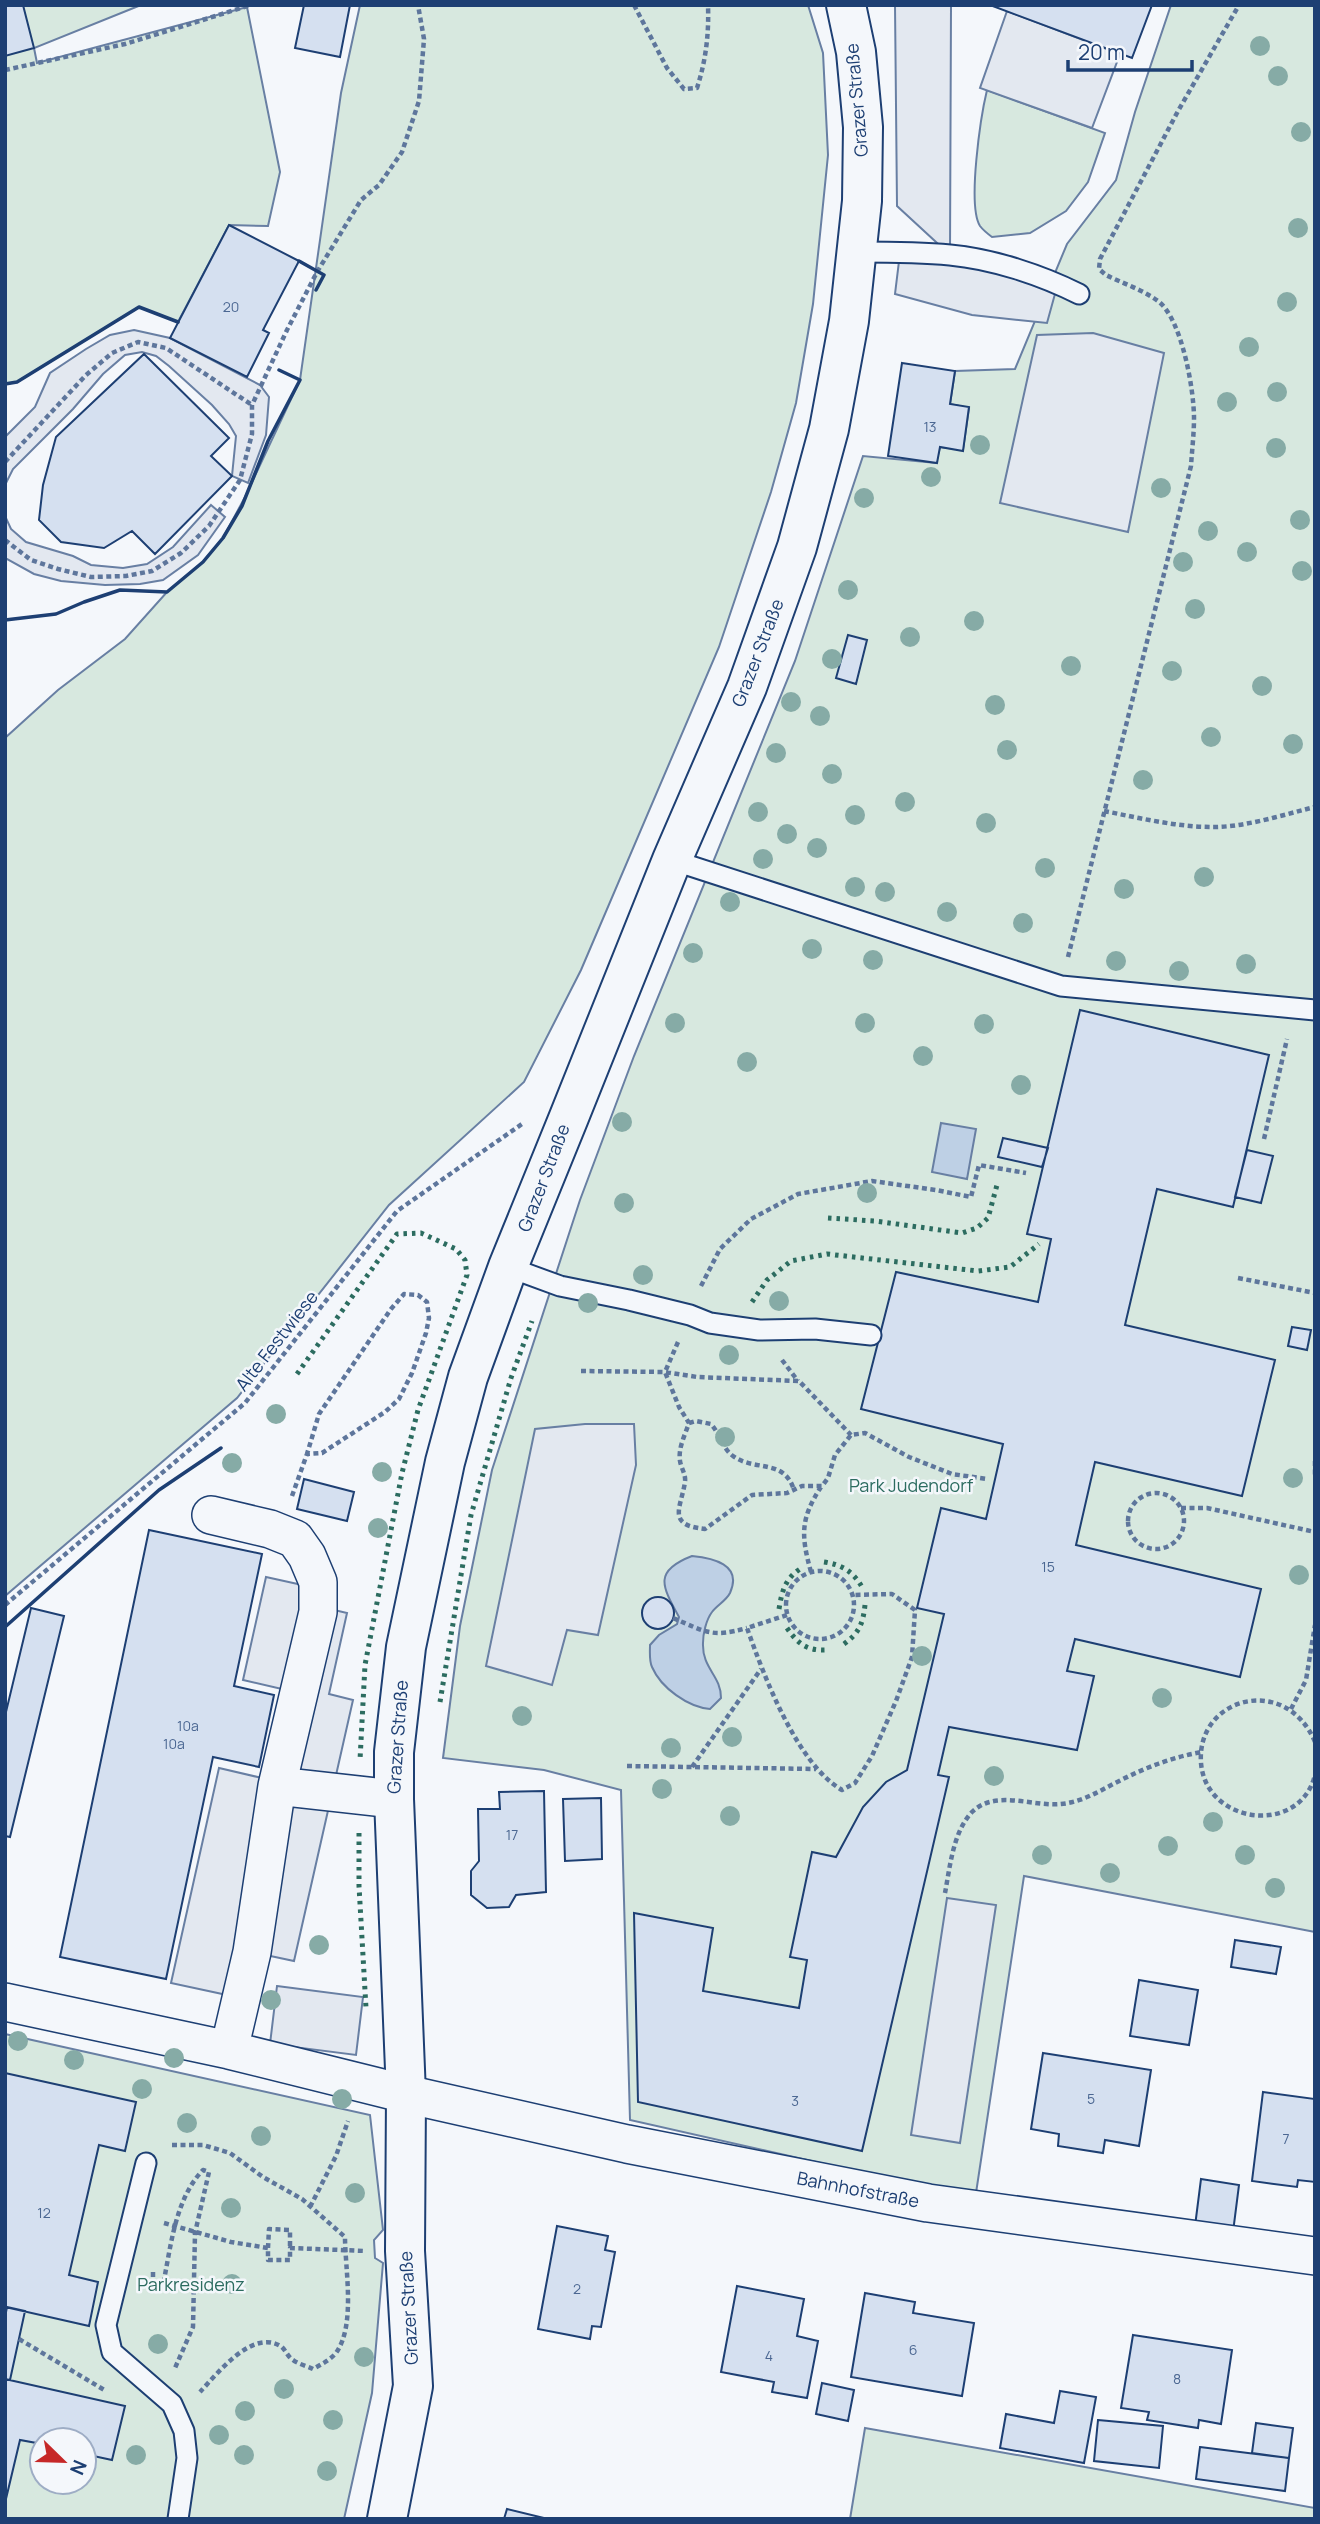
<svg xmlns="http://www.w3.org/2000/svg" width="1320" height="2524" font-family="Manrope,sans-serif">
	<rect width="100%" height="100%" fill="#f4f7fb"/>
	<!-- green -->
	<path fill="#d7e8df" stroke="#687fa3" stroke-width="2" fill-rule="evenodd" d="M5 5H141L34 48 37 63 247 7 280 172 268 226 229 225 178 322 139 307 17 382 5 384Z
		M360 5H808L823 53 828 155 813 304 796 403 771 492 719 647 581 970 524 1082 389 1205 237 1398 5 1596V738L58 690 125 639 167 592 203 562 223 538 245 497 300 380 341 93Z
		M1171 5H1315V1932L1024 1876 976 2193 869 2174 630 2120 621 1790 544 1770 443 1758 460 1626 492 1470 580 1200 634 1056 795 661 863 456 936 463 940 447 963 450 969 408 950 404 955 371 1015 369 1067 244 1116 180 1135 112Z
		M987 90 1105 133 1088 182 1066 211 1030 233 992 237C988 234 983 230 980 226 967 205 981 115 987 90Z
		M5 2034 370 2115 383 2230 374 2240 375 2258 383 2263 372 2393 344 2519H5ZM42 2440H84V2482H42Z
		M865 2428 1315 2508V2519H850Z"/>
	<!-- parking -->
	<path fill="#e3e8f0" stroke="#687fa3" stroke-width="2" d="M895 5H951L950 255 1058 283 1047 323 972 315 895 294 900 253 949 254 897 206Z
		M1007 11 1120 54 1092 128 980 88Z
		M134 330 170 338 260 385 269 397 266 435 248 483 232 476 236 436 229 424 212 405 169 366 156 356 142 352 125 355 103 374 73 409 13 469 5 485V437L35 407 50 373 86 349 110 335Z
		M1093 333 1164 353 1128 532 1000 503 1037 335Z
		M211 505 225 517 198 555 163 580 140 584 105 585 61 581 34 574 5 558V516L11 529 26 542 73 556 91 565 123 568 147 564 173 547Z
		M585 1424H634L636 1465 598 1635 567 1630 552 1685 486 1666 535 1429Z
		M266 1577 334 1592 330 1609 347 1613 329 1694 353 1700 294 1961 252 1952 241 1998 171 1983 219 1768 262 1778 282 1689 243 1680Z
		M947 1898 996 1905 960 2143 911 2135Z
		M277 1986 363 1997 356 2055 270 2044Z"/>
	<!-- water -->
	<path fill="#bed0e5" stroke="#687fa3" stroke-width="2" d="M941 1123 976 1129 967 1179 932 1172Z
		M692 1556C712 1558 743 1564 730 1593 726 1601 717 1605 712 1612 706 1620 703 1634 703 1643 702 1669 721 1675 721 1698L710 1709C688 1707 661 1688 652 1667 649 1661 650 1652 650 1645L659 1635 677 1624 679 1617C662 1586 653 1571 692 1556Z"/>
	<!-- building -->
	<path fill="#d5e0f0" stroke="#1d3f73" stroke-width="2" d="M5 5H23L34 48 5 56Z
		M304 5H350L340 57 295 48Z
		M990 5H1152L1132 58Z
		M229 225 299 261 263 330 269 333 247 377 170 338Z
		M144 354 229 438 211 456 232 476 155 554 132 531 104 548 61 542 39 520 43 485 56 437Z
		M902 363 955 371 950 404 969 407 963 451 940 447 937 463 888 456Z
		M848 635 867 640 856 684 836 678Z
		M1080 1010 1269 1055 1233 1207 1157 1189 1125 1325 1275 1360 1242 1496 1095 1462 1076 1545 1261 1589 1240 1677 1075 1639 1067 1671 1094 1676 1077 1750 949 1727 938 1775 949 1777 862 2151 638 2102 634 1913 713 1928 703 1991 799 2008 807 1960 790 1957 812 1852 836 1857 863 1807 886 1782 907 1770 944 1614 917 1608 941 1508 986 1519 1003 1444 861 1409 896 1272 1038 1302 1051 1239 1027 1234Z
		M1003 1138 1048 1148 1042 1167 998 1157Z
		M1247 1150 1273 1156 1261 1203 1235 1197Z
		M1292 1327 1311 1330 1307 1350 1288 1346Z
		M304 1479 354 1492 347 1521 297 1509Z
		M149 1530 262 1554 234 1686 274 1695 259 1767 213 1757 166 1979 60 1957Z
		M642 1613a16 16 0 1 1 32 0a16 16 0 1 1-32 0Z
		M31 1608 64 1616 10 1837 5 1836V1716Z
		M544 1791 546 1892 516 1895 509 1907 487 1908 471 1895V1871L479 1861 478 1809H500L499 1792Z
		M601 1798 602 1859 565 1861 563 1799Z
		M1235 1940 1281 1947 1276 1974 1231 1967Z
		M1139 1980 1198 1990 1189 2045 1130 2036Z
		M1043 2053 1151 2070 1139 2146 1105 2140 1103 2153 1058 2146 1059 2134 1031 2129Z
		M5 2073 136 2102 125 2151 99 2145 69 2275 98 2282 89 2326 5 2307Z
		M1263 2092 1315 2099V2182L1298 2180 1297 2187 1252 2181Z
		M1201 2179 1239 2185 1232 2240 1194 2234Z
		M557 2226 608 2236 605 2250 615 2252 601 2327 592 2326 590 2339 538 2329Z
		M737 2286 804 2299 797 2336 818 2341 807 2398 772 2392 774 2382 721 2372Z
		M865 2293 915 2302 913 2313 974 2323 962 2396 851 2377Z
		M7 2307 25 2311 10 2380 5 2379V2317Z
		M1133 2335 1232 2350 1221 2424 1199 2420 1198 2428 1147 2420 1149 2412 1121 2408Z
		M5 2379 125 2406 112 2460 84 2454V2440H42V2444L20 2440 5 2503Z
		M822 2383 854 2390 848 2421 816 2414Z
		M1060 2391 1096 2397 1084 2463 1000 2448 1006 2414 1054 2423Z
		M1098 2420 1163 2426 1159 2468 1094 2461Z
		M1256 2423 1293 2428 1289 2458 1252 2453Z
		M1200 2447 1289 2458 1285 2491 1196 2479Z
		M507 2509 548 2519H504Z"/>
	<g fill="none" stroke-linecap="round" stroke-linejoin="round">
		<!-- lane casing -->
		<g stroke="#1d3f73" stroke-width="23">
			<path id="lane" d="M858 252C888 252 920 252 950 255 993 259 1041 275 1079 294
				M672 860 1061 986 1315 1010
				M508 1267 560 1286 629 1300 690 1315 710 1323 759 1330 815 1329 871 1335
				M146 2163 106 2325 112 2352 172 2404 184 2431 187 2458 178 2519"/>
		</g>
		<!-- street casing -->
		<g stroke="#1d3f73" stroke-width="40">
			<path id="street" d="M211 1515 270 1529 295 1539 307 1556 318 1582V1612L277 1786
				M5 2002 229 2050 406 2094 627 2144 928 2203 1315 2256
				M229 2050 252 1952 277 1786 394 1799"/>
		</g>
		<!-- secondary casing -->
		<g stroke="#1d3f73" stroke-width="42">
			<path id="secondary" d="M387 2519 413 2386 405 2251 406 2094 394 1799V1752L406 1647 445 1462 468 1377 508 1267 569 1117 672 860 747 687 797 547 829 429 849 321 862 201 863 127 856 52 846 5"/>
		</g>
		<!-- path -->
		<path stroke="#5e769c" stroke-width="4.5" stroke-dasharray="5 3.5" stroke-linecap="butt" d="M634 5 667 68 684 89 697 88C706 60 709 34 708 5
			M5 70 125 44 251 5
			M5 462 86 375 112 353 138 342 166 348 252 405
			M5 540 31 560 58 569 91 577 126 576 152 571 181 553 209 526 240 480 252 434V405L287 330 317 272 361 200 379 185 402 152 419 101 424 39 418 5
			M1104 811C1140 818 1176 827 1213 827 1246 827 1282 815 1315 807
			M1068 957 1191 466C1192 450 1194 434 1194 418 1194 390 1182 319 1158 301 1143 290 1122 283 1106 275L1099 269 1100 259 1178 111 1239 5
			M1264 1139 1287 1039
			M1238 1278 1315 1293
			M701 1286 720 1249 751 1219 798 1194 872 1181 936 1190 971 1197 979 1165 1026 1173
			M678 1342 665 1372 679 1407 689 1423C685 1435 678 1448 680 1461 681 1468 686 1474 685 1482 681 1508 666 1525 705 1529L752 1495 787 1493 802 1486H822L828 1478 835 1455 851 1435 865 1433 909 1457 952 1474 987 1479
			M782 1360 798 1381
			M581 1371 665 1372 697 1377 799 1381 851 1435
			M689 1423 696 1421 711 1424C720 1434 722 1448 733 1456 755 1472 784 1458 794 1490
			M1315 1461V1477
			M1128 1521a28 28 0 1 1 56 0a28 28 0 1 1-56 0Z
			M292 1496 307 1454 322 1453 385 1412 399 1399 412 1373 426 1333 429 1318 427 1302 418 1295 404 1294 391 1309 319 1414 307 1454
			M1181 1508H1207L1315 1532
			M786 1605a34 34 0 1 1 68 0a34 34 0 1 1-68 0Z
			M811 1572C801 1536 800 1519 821 1487
			M5 1605 245 1403 397 1211 522 1124
			M787 1615 747 1628C764 1676 797 1764 842 1790L855 1783 872 1756 896 1701 912 1657 915 1610 892 1594 853 1595
			M673 1618C706 1632 711 1638 747 1628
			M1291 1709 1306 1680 1315 1625
			M1315 1742C1286 1673 1196 1697 1201 1763 1206 1825 1300 1836 1315 1775
			M627 1766 816 1769
			M692 1767 761 1669
			M945 1893C950 1867 953 1832 972 1812 995 1789 1033 1807 1061 1804 1083 1802 1101 1790 1121 1780 1147 1767 1173 1757 1202 1752
			M172 2145H203L230 2153 263 2177 302 2199 345 2237C345 2269 356 2325 336 2353 330 2360 322 2364 313 2369 307 2366 298 2364 293 2360 288 2357 286 2351 282 2347 253 2327 217 2374 200 2392
			M310 2207 336 2156 348 2121
			M164 2223 231 2242 268 2248V2260H290V2248L366 2251
			M268 2248 269 2229 290 2230V2248
			M153 2272V2285H163C171 2246 175 2199 203 2170L209 2172 195 2233 193 2327 175 2368
			M19 2339 106 2391"/>
		<!-- lane -->
		<use href="#lane" stroke="#f4f7fb" stroke-width="19"/>
		<!-- street -->
		<use href="#street" stroke="#f4f7fb" stroke-width="37"/>
		<!-- secondary -->
		<use href="#secondary" stroke="#f4f7fb" stroke-width="38"/>
		<!-- hedge -->
		<path stroke="#2c6c60" stroke-width="5" stroke-dasharray="3.5 5" stroke-linecap="butt" d="M828 1218 875 1221 962 1233 977 1228 988 1218 997 1185
			M752 1302 767 1280 791 1261 827 1254 978 1271 1010 1267 1039 1244
			M297 1374 397 1234 421 1233 456 1249 465 1260 467 1275 418 1410 402 1473 365 1665 360 1760
			M824 1562C843 1565 854 1572 863 1589
			M779 1609C782 1591 785 1579 800 1569
			M787 1628C798 1644 807 1651 827 1650
			M844 1644C859 1633 863 1624 865 1605
			M440 1702 471 1515 511 1378 532 1321
			M359 1833V1886L366 2008"/>
		<!-- wall -->
		<path stroke="#1d3f73" stroke-width="3.5" d="M299 261 324 275 316 290
			M5 384 17 382 139 307 178 322
			M5 620 56 614 84 602 120 590 167 592 203 562 223 538 242 506 268 441 300 380 279 370
			M5 1627 159 1490 221 1448"/>
	</g>
	<!-- trees -->
	<g fill="#86aba6">
		<circle cx="1260" cy="46" r="10"/>
		<circle cx="1278" cy="76" r="10"/>
		<circle cx="1301" cy="132" r="10"/>
		<circle cx="1298" cy="228" r="10"/>
		<circle cx="1287" cy="302" r="10"/>
		<circle cx="1249" cy="347" r="10"/>
		<circle cx="1277" cy="392" r="10"/>
		<circle cx="1227" cy="402" r="10"/>
		<circle cx="980" cy="445" r="10"/>
		<circle cx="1276" cy="448" r="10"/>
		<circle cx="931" cy="477" r="10"/>
		<circle cx="1161" cy="488" r="10"/>
		<circle cx="864" cy="498" r="10"/>
		<circle cx="1300" cy="520" r="10"/>
		<circle cx="1208" cy="531" r="10"/>
		<circle cx="1247" cy="552" r="10"/>
		<circle cx="1183" cy="562" r="10"/>
		<circle cx="1302" cy="571" r="10"/>
		<circle cx="848" cy="590" r="10"/>
		<circle cx="1195" cy="609" r="10"/>
		<circle cx="974" cy="621" r="10"/>
		<circle cx="910" cy="637" r="10"/>
		<circle cx="832" cy="659" r="10"/>
		<circle cx="1071" cy="666" r="10"/>
		<circle cx="1172" cy="671" r="10"/>
		<circle cx="1262" cy="686" r="10"/>
		<circle cx="791" cy="702" r="10"/>
		<circle cx="995" cy="705" r="10"/>
		<circle cx="820" cy="716" r="10"/>
		<circle cx="1211" cy="737" r="10"/>
		<circle cx="1293" cy="744" r="10"/>
		<circle cx="1007" cy="750" r="10"/>
		<circle cx="776" cy="753" r="10"/>
		<circle cx="832" cy="774" r="10"/>
		<circle cx="1143" cy="780" r="10"/>
		<circle cx="905" cy="802" r="10"/>
		<circle cx="758" cy="812" r="10"/>
		<circle cx="855" cy="815" r="10"/>
		<circle cx="986" cy="823" r="10"/>
		<circle cx="787" cy="834" r="10"/>
		<circle cx="817" cy="848" r="10"/>
		<circle cx="763" cy="859" r="10"/>
		<circle cx="1045" cy="868" r="10"/>
		<circle cx="1204" cy="877" r="10"/>
		<circle cx="855" cy="887" r="10"/>
		<circle cx="1124" cy="889" r="10"/>
		<circle cx="885" cy="892" r="10"/>
		<circle cx="730" cy="902" r="10"/>
		<circle cx="947" cy="912" r="10"/>
		<circle cx="1023" cy="923" r="10"/>
		<circle cx="812" cy="949" r="10"/>
		<circle cx="693" cy="953" r="10"/>
		<circle cx="873" cy="960" r="10"/>
		<circle cx="1116" cy="961" r="10"/>
		<circle cx="1246" cy="964" r="10"/>
		<circle cx="1179" cy="971" r="10"/>
		<circle cx="675" cy="1023" r="10"/>
		<circle cx="865" cy="1023" r="10"/>
		<circle cx="984" cy="1024" r="10"/>
		<circle cx="923" cy="1056" r="10"/>
		<circle cx="747" cy="1062" r="10"/>
		<circle cx="1021" cy="1085" r="10"/>
		<circle cx="622" cy="1122" r="10"/>
		<circle cx="867" cy="1193" r="10"/>
		<circle cx="624" cy="1203" r="10"/>
		<circle cx="643" cy="1275" r="10"/>
		<circle cx="779" cy="1301" r="10"/>
		<circle cx="588" cy="1303" r="10"/>
		<circle cx="729" cy="1355" r="10"/>
		<circle cx="276" cy="1414" r="10"/>
		<circle cx="725" cy="1437" r="10"/>
		<circle cx="232" cy="1463" r="10"/>
		<circle cx="382" cy="1472" r="10"/>
		<circle cx="1293" cy="1478" r="10"/>
		<circle cx="378" cy="1528" r="10"/>
		<circle cx="1299" cy="1575" r="10"/>
		<circle cx="922" cy="1656" r="10"/>
		<circle cx="1162" cy="1698" r="10"/>
		<circle cx="522" cy="1716" r="10"/>
		<circle cx="732" cy="1737" r="10"/>
		<circle cx="671" cy="1748" r="10"/>
		<circle cx="994" cy="1776" r="10"/>
		<circle cx="662" cy="1789" r="10"/>
		<circle cx="730" cy="1816" r="10"/>
		<circle cx="1213" cy="1822" r="10"/>
		<circle cx="1168" cy="1846" r="10"/>
		<circle cx="1042" cy="1855" r="10"/>
		<circle cx="1245" cy="1855" r="10"/>
		<circle cx="1110" cy="1873" r="10"/>
		<circle cx="1275" cy="1888" r="10"/>
		<circle cx="319" cy="1945" r="10"/>
		<circle cx="271" cy="2000" r="10"/>
		<circle cx="18" cy="2041" r="10"/>
		<circle cx="174" cy="2058" r="10"/>
		<circle cx="74" cy="2060" r="10"/>
		<circle cx="142" cy="2089" r="10"/>
		<circle cx="342" cy="2099" r="10"/>
		<circle cx="187" cy="2123" r="10"/>
		<circle cx="261" cy="2136" r="10"/>
		<circle cx="355" cy="2193" r="10"/>
		<circle cx="231" cy="2208" r="10"/>
		<circle cx="232" cy="2284" r="10"/>
		<circle cx="158" cy="2344" r="10"/>
		<circle cx="364" cy="2357" r="10"/>
		<circle cx="284" cy="2389" r="10"/>
		<circle cx="245" cy="2411" r="10"/>
		<circle cx="333" cy="2420" r="10"/>
		<circle cx="219" cy="2435" r="10"/>
		<circle cx="136" cy="2455" r="10"/>
		<circle cx="244" cy="2455" r="10"/>
		<circle cx="327" cy="2471" r="10"/>
	</g>
	<g text-anchor="middle" stroke-width="5" stroke-linejoin="round" paint-order="stroke">
		<!-- number labels -->
		<g font-size="14" fill="#4b6792">
			<text x="231" y="312">20</text>
			<text x="930" y="432">13</text>
			<text x="1048" y="1572">15</text>
			<text x="188" y="1731">10a</text>
			<text x="174" y="1749">10a</text>
			<text x="512" y="1840">17</text>
			<text x="1091" y="2104">5</text>
			<text x="795" y="2106">3</text>
			<text x="1286" y="2144">7</text>
			<text x="44" y="2218">12</text>
			<text x="577" y="2294">2</text>
			<text x="913" y="2355">6</text>
			<text x="769" y="2361">4</text>
			<text x="1177" y="2384">8</text>
		</g>
		<!-- street labels -->
		<g font-size="18" fill="#1d3f73" stroke="#f4f7fb">
			<text transform="translate(857 100) rotate(-95)" y="6">Grazer Straße</text>
			<text transform="translate(758 653) rotate(-69)" y="6">Grazer Straße</text>
			<text transform="translate(544 1178) rotate(-69)" y="6">Grazer Straße</text>
			<text transform="translate(277 1341) rotate(-52)" y="6">Alte Festwiese</text>
			<text transform="translate(398 1737) rotate(-86)" y="6">Grazer Straße</text>
			<text transform="translate(858 2190) rotate(11)" y="6">Bahnhofstraße</text>
			<text transform="translate(409 2308) rotate(-93)" y="6">Grazer Straße</text>
		</g>
		<!-- park labels -->
		<g font-size="18" fill="#2c6c60" stroke="#f4f7fb">
			<text x="911" y="1492">Park Judendorf</text>
			<text x="191" y="2291">Parkresidenz</text>
		</g>
	</g>
	<!-- border -->
	<rect width="1320" height="2524" fill="none" stroke="#1d3f73" stroke-width="14"/>
	<!-- north arrow -->
	<g transform="translate(63 2461) rotate(113)"><circle r="33" fill="#f4f7fb" stroke="#9eadc5" stroke-width="2"/>
	<path d="M0-5L12 26L0 18L-12 26Z" fill="#c62828"/>
	<text y="-10" font-size="19" font-weight="bold" text-anchor="middle" fill="#1d3f73">N</text>
	</g>
	<!-- scale -->
	<path d="M1068 60v10h124v-10" fill="none" stroke="#1d3f73" stroke-width="3.5"/>
	<text x="1078" y="60" font-size="21" fill="#1d3f73" stroke="#f4f7fb" stroke-width="5" paint-order="stroke">20 m</text>
</svg>
